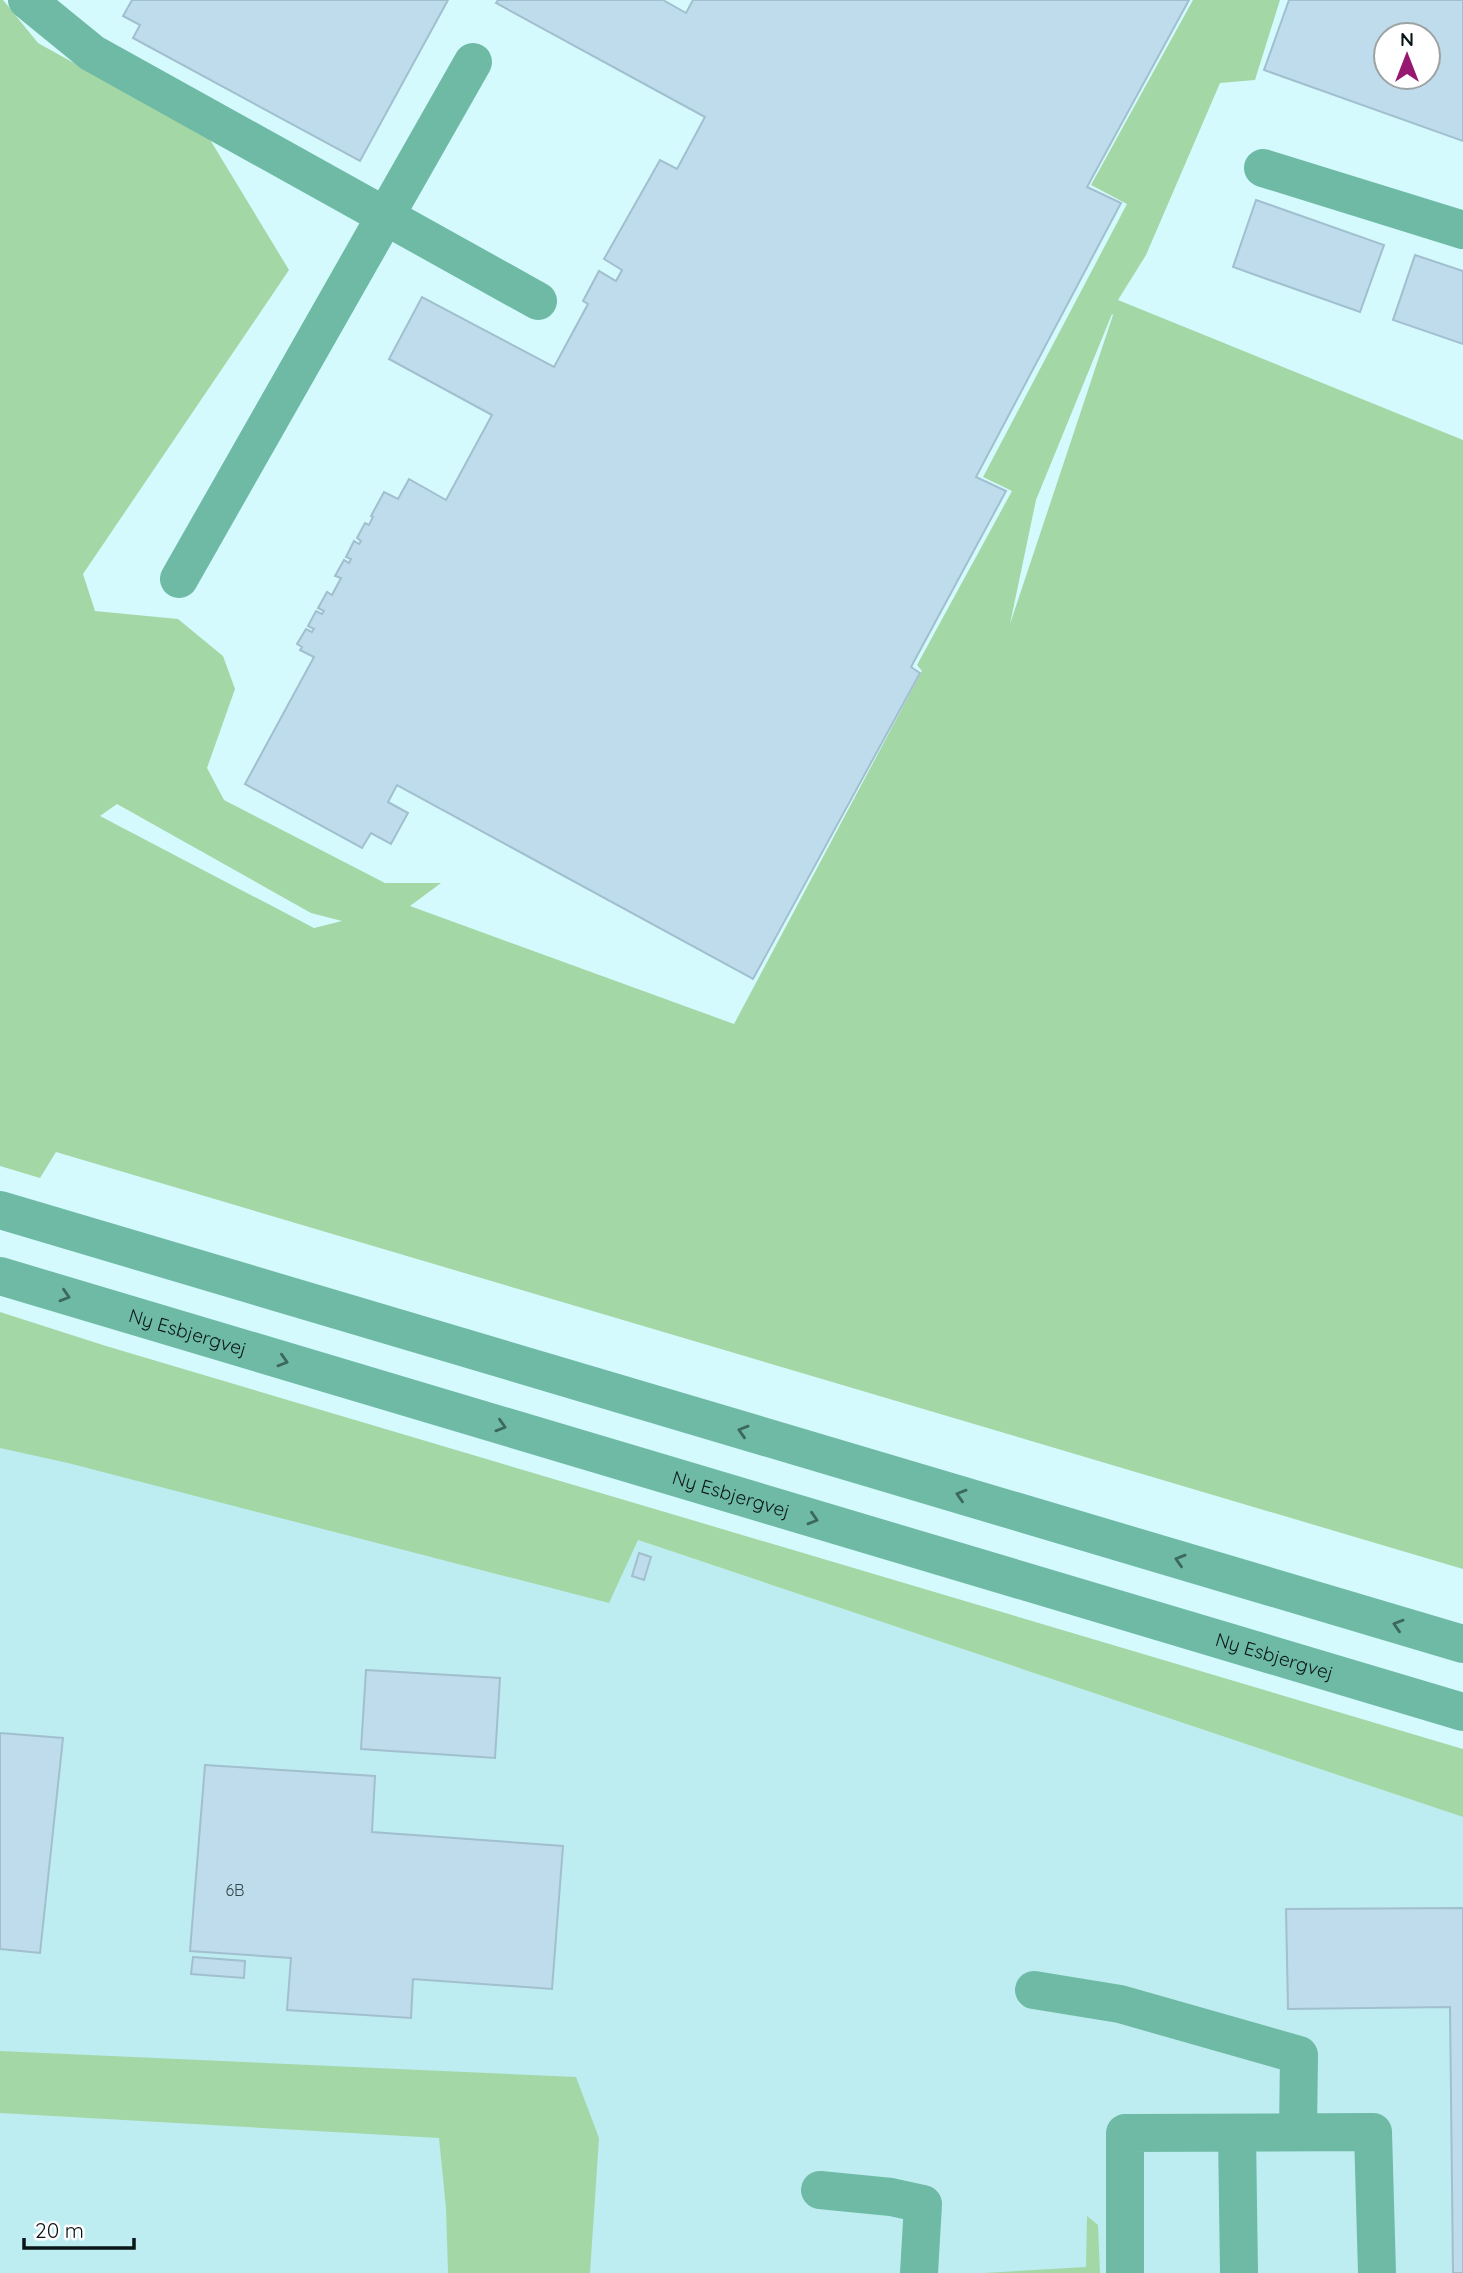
<svg xmlns="http://www.w3.org/2000/svg" width="1463" height="2273" font-family="Quicksand,sans-serif">
	<rect width="100%" height="100%" fill="#d5fafd"/>
	<!-- built -->
	<path fill="#beedf1" d="M0 1336 638 1540 1463 1817V2273H0Z"/>
	<!-- green -->
	<path fill="#a4d7a6" fill-rule="evenodd" d="M0 0H3L38 43 209 138 289 270 83 574 95 611 178 619 223 656 235 689 207 768 224 800 385 883H441L410 906 734 1024 922 671 917 665 1012 491 983 477 1127 204 1091 185 1193 0H1280L1255 80 1220 83 1146 255 1118 300 1463 440V1569L56 1152 40 1178 0 1166ZM1112 314 1113 315 1010 624 1036 500ZM117 804 311 913 342 921 314 928 100 816Z
		M0 1312 106 1346 1463 1749V1817L638 1540 609 1603 68 1463 0 1448Z
		M0 2051 576 2077 599 2138 590 2273H448L446 2208 439 2138 0 2113Z
		M1087 2216 1098 2225 1100 2273H983L1086 2267Z"/>
	<!-- building -->
	<path fill="#bedcec" stroke="#a1bfce" stroke-width="2" fill-rule="evenodd" d="M132 0H448L360 161 133 38 140 25 123 16Z
		M498 0H663L686 13 693 0H1189L1087 187 1121 203 976 477 1006 491 911 667 920 673 753 979 397 785 388 802 408 813 391 844 371 833 362 848 245 784 314 657 300 650 302 647 297 644 306 629 312 632 314 629 308 626 316 611 322 614 324 611 318 608 327 592 332 595 341 578 335 576 344 560 349 563 351 559 346 557 354 541 359 544 361 541 357 538 365 523 369 525 373 517 371 516 384 492 398 499 409 479 446 500 492 415 389 359 422 297 554 367 588 304 583 301 599 271 616 281 622 270 604 259 660 160 677 169 705 117 496 3Z
		M1289 0H1463V141L1264 70ZM1386 35H1428V77H1386Z
		M1256 200 1384 245 1360 312 1233 267Z
		M1415 255 1463 271V344L1393 320Z
		M639 1553 651 1557 644 1580 632 1576Z
		M366 1670 500 1678 495 1758 361 1749Z
		M0 1733 63 1738 40 1953 0 1949Z
		M205 1765 375 1776 372 1832 563 1846 552 1989 413 1979 411 2018 287 2010 291 1958 190 1951Z
		M1463 1908V2273H1453L1450 2007 1288 2009 1286 1909Z
		M193 1957 245 1961 244 1978 191 1974Z"/>
	<g fill="none" stroke-linecap="round" stroke-linejoin="round">
		<!-- minor -->
		<g stroke="#6ebaa5" stroke-width="38">
			<path d="M27 0 92 53 538 301"/>
			<path d="M1263 168 1463 230"/>
			<path d="M179 579 473 62"/>
			<path d="M0 1210 1463 1644"/>
			<path id="s1" d="M0 1276 1463 1712"/>
			<path d="M1034 1990 1120 2004 1299 2055 1298 2132"/>
			<path d="M1237 2133 1239 2273"/>
			<path d="M820 2190 891 2197 923 2204 919 2273"/>
			<path d="M1125 2273V2133L1373 2132 1377 2273"/>
		</g>
	</g>
	<!-- one-way arrows -->
	<defs><path id="oneway-chevron" d="M-2-3.5L2.5 0L-2 3.5" fill="none" stroke-width="1.6" stroke-linecap="round" stroke-linejoin="round" transform="scale(1.75)"/></defs>
	<g stroke="#3c685e">
		<use href="#oneway-chevron" transform="translate(65 1296) rotate(17)"/>
		<use href="#oneway-chevron" transform="translate(283 1361) rotate(17)"/>
		<use href="#oneway-chevron" transform="translate(501 1426) rotate(17)"/>
		<use href="#oneway-chevron" transform="translate(743 1431) rotate(-163)"/>
		<use href="#oneway-chevron" transform="translate(961 1495) rotate(-163)"/>
		<use href="#oneway-chevron" transform="translate(813 1519) rotate(17)"/>
		<use href="#oneway-chevron" transform="translate(1180 1560) rotate(-163)"/>
		<use href="#oneway-chevron" transform="translate(1398 1625) rotate(-163)"/>
	</g>
	<g text-anchor="middle" stroke-width="7" stroke-linejoin="round" paint-order="stroke">
		<!-- number labels -->
		<g font-size="16" fill="#36484c">
			<text x="235" y="1896">6B</text>
		</g>
		<!-- street labels -->
		<g font-size="19" fill="#091617" stroke="#fff">
			<text dy="7" stroke="none"><textPath href="#s1" startOffset="196">Ny Esbjergvej</textPath></text>
			<text dy="7" stroke="none"><textPath href="#s1" startOffset="763">Ny Esbjergvej</textPath></text>
			<text dy="7" stroke="none"><textPath href="#s1" startOffset="1330">Ny Esbjergvej</textPath></text>
		</g>
	</g>
	<!-- north arrow -->
	<g transform="translate(1407 56)"><circle r="33" fill="#ffffff" stroke="#9da2a2" stroke-width="2"/>
	<path d="M0-5L12 26L0 18L-12 26Z" fill="#961870"/>
	<text y="-10" font-size="19" font-weight="bold" text-anchor="middle" fill="#091617">N</text>
	</g>
	<!-- scale -->
	<path d="M24 2238v10h110v-10" fill="none" stroke="#091617" stroke-width="3.5"/>
	<text x="35" y="2238" font-size="21" fill="#091617" stroke="#ffffff" stroke-width="5" paint-order="stroke">20 m</text>
</svg>
